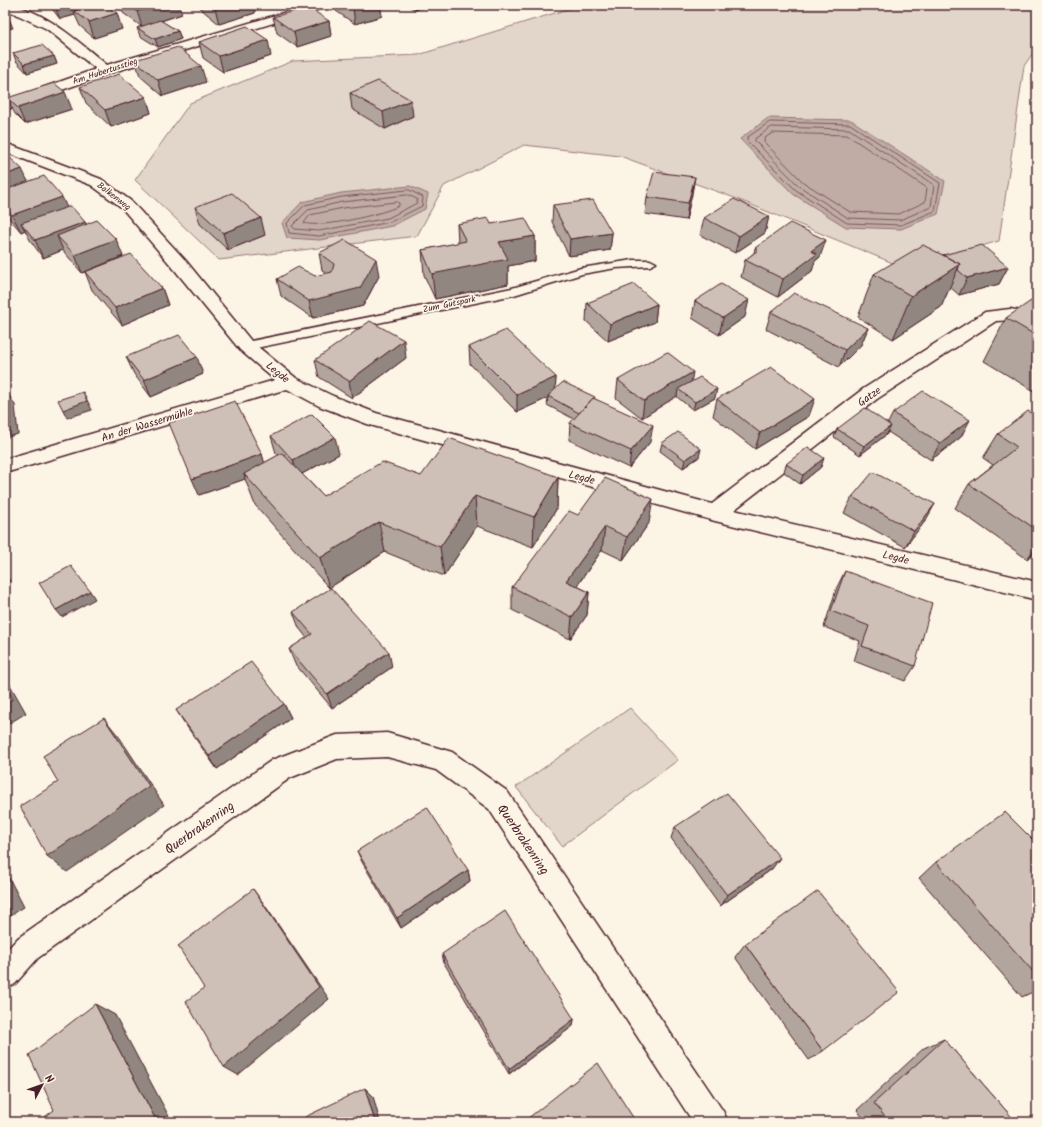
<svg xmlns="http://www.w3.org/2000/svg" width="1042" height="1127" font-family="Kalam,sans-serif">
	<rect width="100%" height="100%" fill="#fcf5e5"/>
	<filter id="ink" filterUnits="userSpaceOnUse"><feTurbulence type="fractalNoise" baseFrequency=".025" numOctaves="2"/><feDisplacementMap in="SourceGraphic" scale="8" xChannelSelector="R" yChannelSelector="G"/><feConvolveMatrix kernelMatrix="1 2 1 2 8 2 1 2 1" color-interpolation-filters="sRGB"/></filter>
	<g filter="url(#ink)">
		<!-- green -->
		<path fill="#e2d5ca" stroke="#967a7a" d="M581 5H1037V47L1024 66 999 241 905 268 732 197 620 156 524 145 444 186 417 236 219 260 135 180 190 103 293 61 418 55Z
			M630 708 678 760 562 846 516 787Z"/>
		<!-- water -->
		<path fill="#c0aca5" stroke="#917474" d="M768 118 851 120 945 181 938 214 901 229 846 227 793 194 740 139Z
			M410 186 428 194 425 209 392 226 320 240 287 238 282 223 302 202 341 193Z"/>
		<g fill="none" stroke-linecap="round" stroke-linejoin="round">
			<!-- shore -->
			<path stroke="#79575c" stroke-width="1" d="M770 122 850 124 940 183 935 211 901 225 847 223 796 190 747 141V138Z
				M772 127 849 129 934 185 931 207 900 220 848 218 799 186 755 141V139Z
				M773 133 847 135 927 188 925 202 899 214 850 212 803 182 764 142V139Z
				M409 190 423 197 422 206 390 222 319 236 289 233 287 223 305 205 342 197Z
				M408 195 417 199V203L388 218 319 231 295 229 292 226 308 210 342 202Z
				M397 202 399 203V206C382 214 321 229 304 223L310 215 343 208Z"/>
			<!-- lane casing -->
			<g stroke="#4a1f2b" stroke-width="3">
				<path id="lane" d="M633 260H650L656 263 650 266 616 268 582 274 514 295 246 350 242 349 240 346 242 343 246 342 512 288 581 268Z"/>
			</g>
			<!-- street casing -->
			<g stroke="#4a1f2b" stroke-width="3">
				<path id="street" d="M5 5C39 5 81 44 107 65L310 5H328L326 7 110 73 5 110V101L96 69 47 29 5 9Z
					M5 143 101 179 131 201 186 261 252 342 296 378 333 396 376 413 712 504 863 389 985 312 1010 309 1027 312 1037 316V330L1015 320 996 321 877 399 734 510 1037 582V600L715 521 370 425 319 406 287 389 5 473V459L275 380 240 350 174 269 121 207 91 185 5 152Z
					M387 733 452 752 507 791 723 1111 728 1122H693L489 809 436 770 387 757 337 759 290 778 38 958 15 984 5 989V952L18 938 272 760 337 735Z"/>
			</g>
			<!-- lane -->
			<use href="#lane" fill="#fcf5e5" fill-rule="evenodd"/>
			<!-- street -->
			<use href="#street" fill="#fcf5e5" fill-rule="evenodd"/>
		</g>
		<!-- wall -->
		<path fill="#b2a59d" stroke="#4a1f2b" d="M49 5H105L122 29 94 38 80 26 75 15 60 19Z
			M121 5H179L182 14 161 21 178 31 181 39 158 47 140 36 137 28 141 26 123 13Z
			M200 5H254L255 13 219 24 201 9Z
			M335 5H380L382 16 355 24 336 11Z
			M407 5H430L415 10Z
			M273 17 329 21 331 36 297 47 277 33Z
			M199 42 271 56 223 72 203 58Z
			M13 53 54 56 57 64 27 73 16 61Z
			M135 60 206 82 163 96 140 76Z
			M80 87 146 97 151 113 111 127 86 103Z
			M350 93 413 116 385 129 352 109Z
			M7 98 72 109 25 124 15 114Z
			M5 153 28 181 67 207 85 222 86 224 123 256 82 273 65 253 63 250 43 258 30 240 25 230 21 232 5 213Z
			M692 194 686 220 645 214 647 197Z
			M553 205 612 233 610 250 569 256 552 222Z
			M195 207 265 235 228 250 200 224Z
			M769 216 765 233 735 253 700 235 704 218Z
			M457 224H491L535 236V261L508 266V284L435 299 424 275 422 250 458 243Z
			M755 248 820 257 815 261 812 271 778 297 741 277 745 260 754 253Z
			M319 253 379 276 363 306 313 318 281 296 277 279 315 276 327 274 322 270Z
			M943 255 1008 267 999 284 959 295 950 287 941 307 893 339 858 317 874 274Z
			M85 272 162 288 168 305 122 325 92 290Z
			M695 301 745 317 719 335 692 318Z
			M587 303 657 304 655 322 608 341 586 321Z
			M1037 305V393L984 361 1006 318Z
			M771 312 868 328 861 345 839 367 766 329Z
			M469 347 556 377 555 389 595 399 650 442 629 468 569 440 570 423 574 419 547 405 548 398 517 412 470 364Z
			M126 357 203 374 151 397 134 374Z
			M406 358 352 398 319 377 315 360Z
			M618 380 691 381 715 398 693 410 677 397V396L642 418 616 398Z
			M717 399 809 416 755 449 713 416Z
			M893 413 961 437 931 460 888 432 887 434 860 455 834 437 837 429 888 423Z
			M1037 416V550L1027 559 955 508 969 484 993 465 983 458 998 434Z
			M271 436 339 454 302 474 323 496 421 476 558 477 557 508 533 547 477 526 444 576 385 552 329 588 255 505 245 479 199 495 262 454 264 463 279 455 276 453Z
			M662 443 699 457 683 468 660 451Z
			M786 464 821 467 800 484 784 472Z
			M852 497 926 520 905 547 844 513Z
			M578 515 649 523 623 560 602 550 577 586 589 592 587 615 570 639 512 610V587Z
			M845 571 915 666 905 681 854 661 860 641 824 627 837 587Z
			M293 612 392 667 332 708 295 664 289 649 307 638 299 628Z
			M284 704 291 718 217 769 185 724 176 710Z
			M675 827 772 869 720 906 671 838Z
			M1037 844V990L1022 997 919 878 936 862Z
			M357 851 468 870 470 881 401 928 362 862Z
			M745 944 823 1051 809 1060 735 957Z
			M442 954 574 1019 573 1026 509 1074 444 963Z
			M944 1039 1016 1122H866L857 1110 924 1048Z"/>
		<!-- shaded-wall -->
		<path fill="#918680" stroke="#4a1f2b" d="M54 5H96L74 11 75 15 60 19Z
			M157 5H179L182 14 142 27 137 11Z
			M226 5H254L255 13 219 24 215 8Z
			M363 5H380L382 16 355 24 353 8Z
			M415 5H430L415 10Z
			M6 12 13 28 5 30V13Z
			M117 13 122 29 94 38 89 22Z
			M329 21 331 36 297 47 294 32Z
			M178 31 181 39 158 47 155 39Z
			M268 40 271 56 223 72 219 56Z
			M54 56 57 64 27 73 24 64Z
			M201 66 206 82 163 96 158 80Z
			M65 92 72 109 25 124 18 108Z
			M146 97 151 113 111 127 105 110Z
			M411 100 413 116 385 129 383 112Z
			M22 169 30 186 5 196V175Z
			M695 177 692 194 686 220 688 203Z
			M62 197 70 214 21 223 25 230 21 232 12 215Z
			M769 216 765 233 735 253 739 236Z
			M261 218 265 235 228 250 223 233Z
			M85 222 93 239 57 236 63 250 43 258 35 240Z
			M612 233 610 250 569 256 570 239Z
			M535 236V261L508 266V284L435 299 432 274 499 242Z
			M116 239 123 256 82 273 75 255Z
			M826 240 820 257 815 261 812 271 778 297 783 279 811 251Z
			M376 259 379 276 363 306 313 318 309 301Z
			M960 264 941 307 893 339 911 296Z
			M1008 267 999 284 959 295 967 278Z
			M162 288 168 305 122 325 115 308Z
			M749 300 745 317 719 335 723 318Z
			M657 304 655 322 608 341 610 324Z
			M868 328 861 345 839 367 845 350Z
			M404 340 406 358 352 398 349 381Z
			M197 357 203 374 151 397 144 380Z
			M693 372 690 389H678L677 396 642 418 644 401Z
			M556 377 555 394 548 396V398L517 412V395Z
			M5 389 15 405 18 434 5 438Z
			M717 389 715 398 693 410 695 402Z
			M83 392 92 410 67 418 63 410Z
			M815 399 809 416 755 449 760 433Z
			M970 420 961 437 931 460 940 443Z
			M653 425 650 442 629 468 631 451Z
			M891 426 887 434 860 455 864 446Z
			M335 437 339 454 298 476 293 460Z
			M701 449 699 457 683 468 685 460Z
			M262 454 267 471 244 474 245 479 199 495 192 479Z
			M824 458 821 467 800 484 803 475Z
			M558 477 557 508 533 547 534 517Z
			M475 496 477 526 444 576 440 547Z
			M653 499 649 523 623 560 627 537Z
			M935 504 926 520 905 547 914 531Z
			M379 522 385 552 329 588 320 558Z
			M605 527 602 550 564 604 566 581Z
			M1037 545V550L1027 559Z
			M5 574 10 581 5 583Z
			M90 591 95 599 62 617 56 610Z
			M589 592 587 615 570 639 572 617Z
			M389 652 392 667 332 708 327 694Z
			M5 676 26 713 5 726Z
			M284 704 291 718 217 769 209 756Z
			M104 718 120 738 164 805 67 872 47 856Z
			M780 858 772 869 720 906 727 895Z
			M5 870 24 907 5 919Z
			M468 870 470 881 401 928 397 918Z
			M253 889 264 904 329 999 238 1075 224 1067Z
			M95 1004 115 1015 172 1122H157Z
			M574 1019 573 1026 509 1074V1069Z
			M365 1088 373 1096 380 1122H375Z"/>
		<!-- building -->
		<path fill="#cfc0b7" stroke="#4a1f2b" d="M93 5H105L117 13 89 22 74 11Z
			M129 5H157L137 11Z
			M211 5H226L215 8Z
			M348 5H363L353 8Z
			M308 7 329 21 294 32 273 17Z
			M160 20 178 31 155 39 137 28Z
			M247 26 268 40 219 56 199 42Z
			M42 45 54 56 24 64 13 53Z
			M178 47 201 66 158 80 135 60Z
			M119 74 146 97 105 110 80 87Z
			M378 81 411 100 383 112 350 93Z
			M54 83 65 92 18 108 7 98Z
			M5 153 22 169 5 175Z
			M654 172 695 177 688 203 647 197Z
			M44 176 62 197 12 215 5 206V190Z
			M232 193 261 218 223 233 195 207Z
			M734 199 769 216 739 236 704 218Z
			M593 200 612 233 570 239 553 205Z
			M71 206 85 222 35 240 21 223Z
			M488 218 491 224 525 218 535 236 499 242 508 259 432 274 422 250 466 241 457 224Z
			M97 220 116 239 75 255 57 236Z
			M790 223 826 240 811 251 817 254 783 279 745 260 758 250 755 248Z
			M345 240 376 259 360 288 309 301 277 279 298 267 315 276 332 272 334 264 319 253Z
			M923 245 960 264 911 296 874 274Z
			M982 245 1008 267 967 278 958 270 960 264 943 255Z
			M131 254 162 288 115 308 85 272Z
			M634 284 657 304 610 324 587 303Z
			M721 284 749 300 723 318 695 301Z
			M794 293 868 328 845 350 771 312Z
			M1031 301 1037 305V336L1006 318Z
			M370 321 404 340 349 381 315 360Z
			M506 330 556 377 517 395 469 347Z
			M179 335 197 357 144 380 126 357Z
			M667 352 693 372 644 401 618 380Z
			M771 367 815 399 760 433 717 399Z
			M700 377 717 389 695 402 678 389Z
			M563 382 595 397 594 399 593 398 579 413 548 396Z
			M923 391 970 420 940 443 893 413Z
			M5 392 8 417 5 418Z
			M83 392 87 401 63 410 58 400Z
			M593 398 653 425 631 451 570 423Z
			M235 401 262 454 192 479 169 423Z
			M865 408 891 426 864 446 837 429Z
			M1028 411 1037 416V530L969 484 1017 447 998 434Z
			M312 414 335 437 293 460 271 436Z
			M678 432 701 449 685 460 662 443Z
			M449 438 558 477 534 517 475 496 440 547 379 522 320 558 244 474 282 453 323 496 382 462 421 476Z
			M808 447 824 458 803 475 786 464Z
			M873 472 935 504 914 531 852 497Z
			M605 478 653 499 627 537 605 527 566 581 589 592 572 617 512 587 569 511 578 515Z
			M71 566 90 591 56 610 39 583Z
			M845 571 932 603 915 666 862 646 869 626 831 611Z
			M331 588 389 652 327 694 289 649 312 634 293 612Z
			M251 662 284 704 209 756 176 710Z
			M5 685 13 699 5 704Z
			M104 718 149 786 47 856 20 806 58 782 43 756Z
			M727 793 780 858 727 895 675 827Z
			M427 807 468 870 397 918 357 851Z
			M1005 812 1037 844V976L936 862Z
			M253 889 319 987 224 1067 186 1002 204 988 178 946Z
			M818 891 899 992 823 1051 745 944Z
			M505 911 574 1019 509 1069 442 954Z
			M95 1004 157 1122H38L54 1110 29 1055Z
			M944 1039 1016 1122H889L874 1103Z
			M598 1063 636 1122H528L527 1119Z
			M365 1088 375 1122H306L305 1117Z"/>
	</g>
	<g text-anchor="middle" stroke-width="3.5" stroke-linejoin="round" paint-order="stroke">
		<!-- far-street labels -->
		<g font-size="9" fill="#4a1f2b" stroke="#fcf5e5">
			<text transform="translate(105 71) rotate(-18)" y="3">Am Hubertusstieg</text>
			<text transform="translate(114 196) rotate(38)" y="3">Balkenweg</text>
			<text transform="translate(449 304) rotate(-12)" y="3">Zum Gutspark</text>
		</g>
		<!-- street labels -->
		<g font-size="11" fill="#4a1f2b" stroke="#fcf5e5">
			<text transform="translate(278 372) rotate(39)" y="4">Legde</text>
			<text transform="translate(869 396) rotate(-35)" y="4">Gatze</text>
			<text transform="translate(147 424) rotate(-17)" y="4">An der Wassermühle</text>
			<text transform="translate(582 477) rotate(15)" y="4">Legde</text>
			<text transform="translate(896 557) rotate(14)" y="4">Legde</text>
		</g>
		<!-- near-street labels -->
		<g font-size="13" fill="#4a1f2b" stroke="#fcf5e5">
			<text transform="translate(199 827) rotate(-35)" y="5">Querbrakenring</text>
			<text transform="translate(524 839) rotate(56)" y="5">Querbrakenring</text>
		</g>
	</g>
	<!-- margin -->
	<rect width="1042" height="1127" fill="none" stroke="#fcf5e5" stroke-width="20"/>
	<rect x="10" y="10" width="1022" height="1107" fill="none" stroke="#4a1f2b" stroke-width="1.5" filter="url(#ink)"/>
	<!-- north arrow -->
	<g transform="translate(42 1085) rotate(49)" stroke="#fcf5e5" stroke-width="3" paint-order="stroke">
	<path d="M0-3L7 15L0 10L-7 15Z" fill="#4a1f2b"/>
	<text y="-6" font-size="11" font-weight="bold" text-anchor="middle" fill="#4a1f2b">N</text>
	</g>
</svg>
